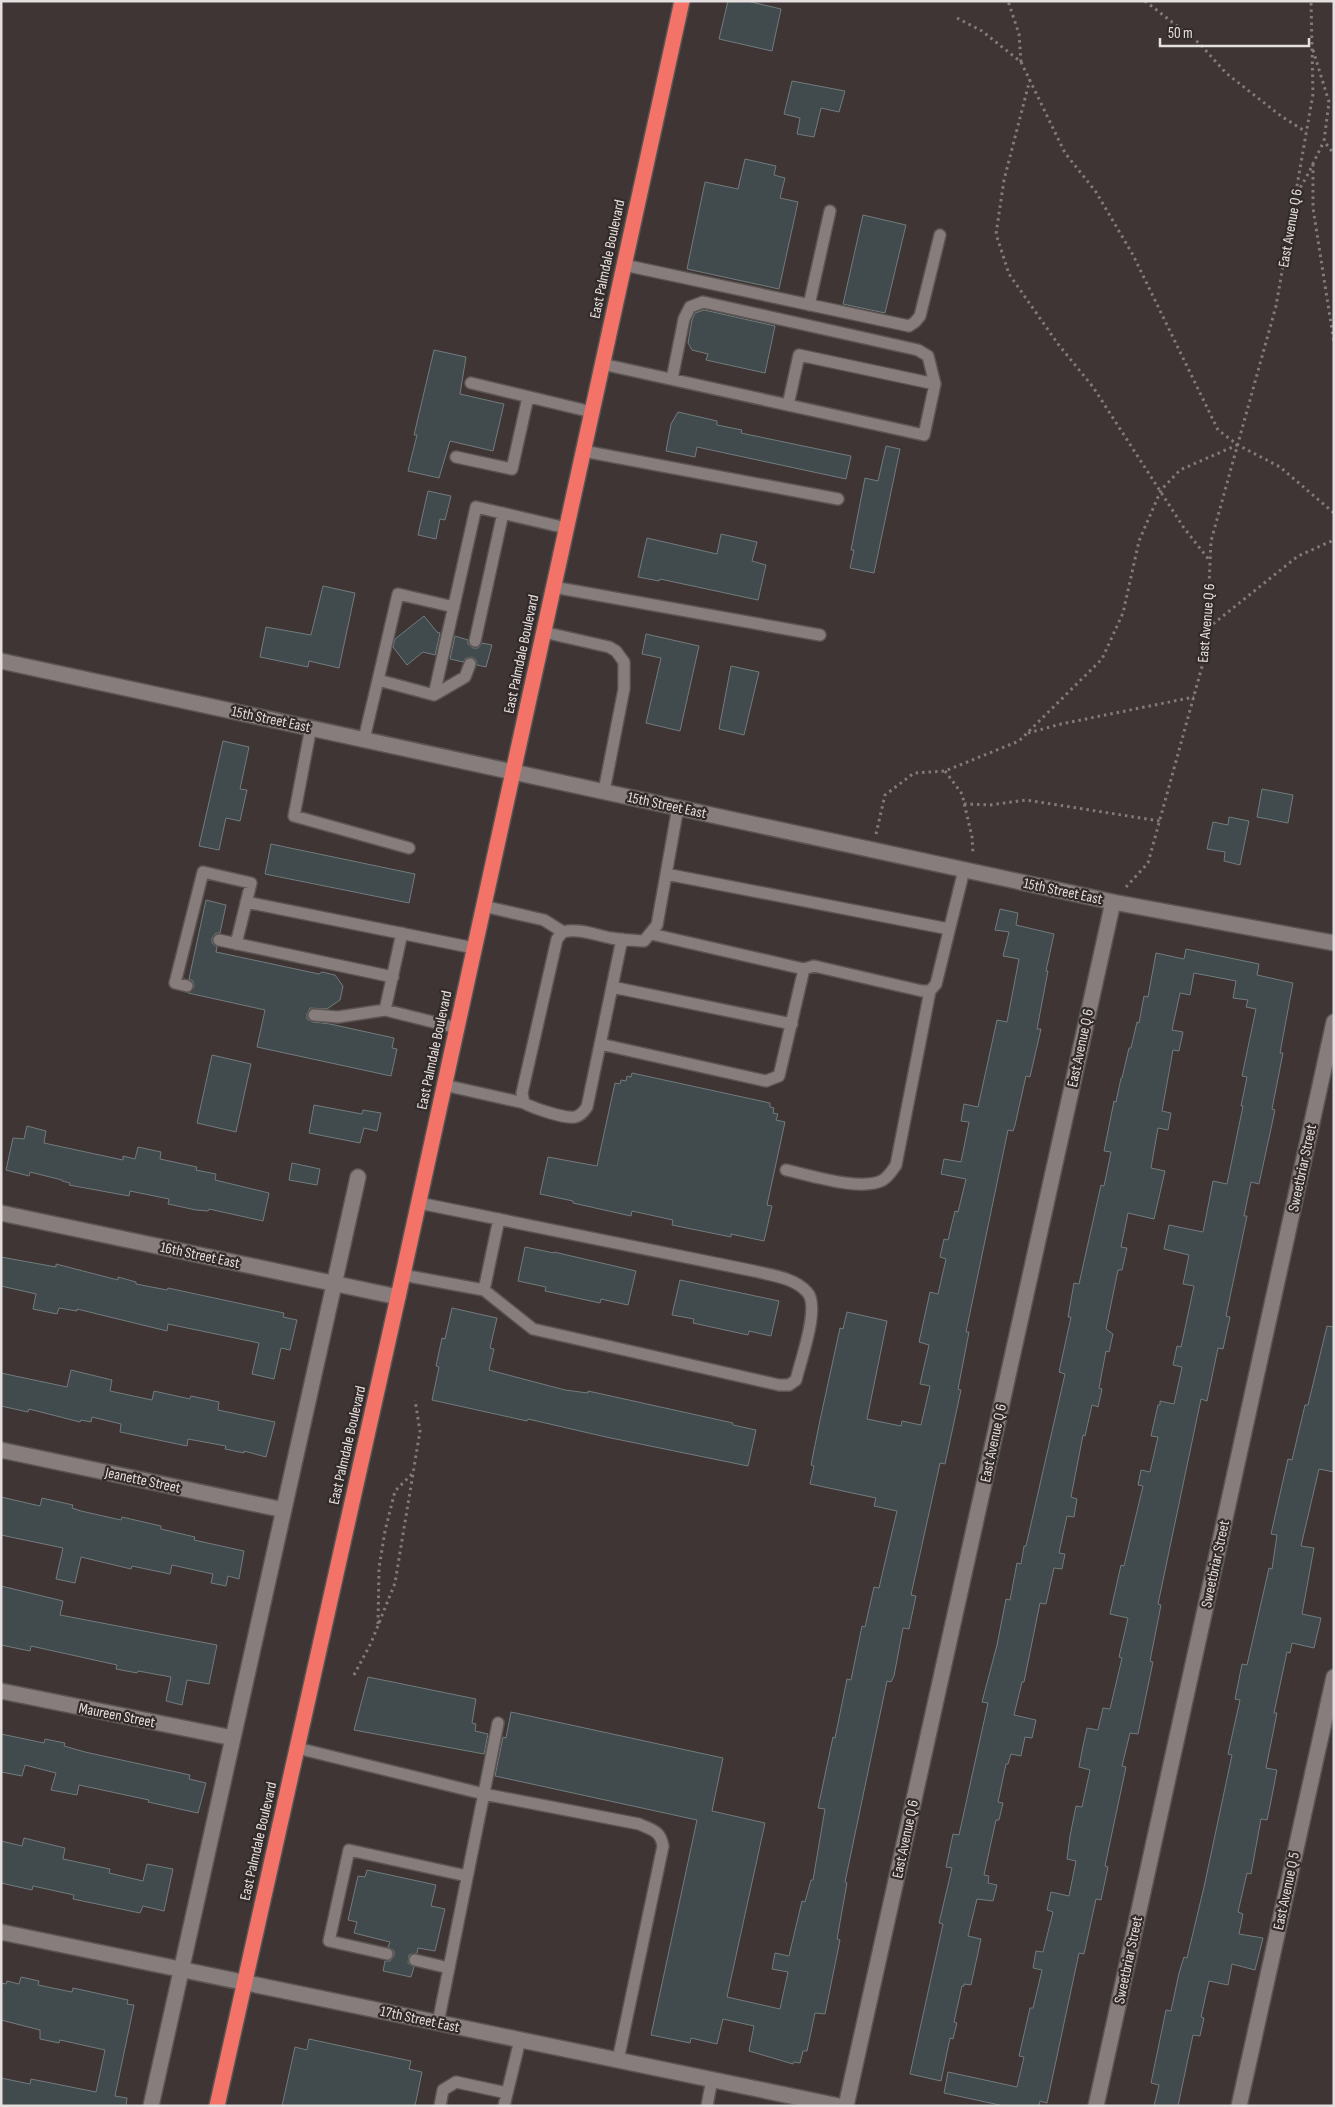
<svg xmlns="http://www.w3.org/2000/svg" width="1335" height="2107" font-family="'Sofia Sans Condensed',sans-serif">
	<rect width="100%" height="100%" fill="#3e3534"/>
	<!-- building -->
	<path fill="#414a4c" stroke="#727b7e" d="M728 1H747L781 9 772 51 719 39Z
		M792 81 845 91 839 112 821 108 814 137 797 134 800 118 784 114Z
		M745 159 776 166 774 175 785 178 780 198 798 202 779 289 687 269 705 182 738 189Z
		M863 215 906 225 885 313 843 304Z
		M704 310 775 326 765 373 706 360 708 354 692 350 688 343 692 320 695 313Z
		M434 350 466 357 460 394 504 404 493 451 450 441 439 478 408 471 417 435H414Z
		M678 412 717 421V425L742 430 741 433 851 456 846 479 697 447 695 457 666 451 671 424Z
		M886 446 900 449 874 573 850 568 854 550H851L865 478 878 481Z
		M428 491 451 496 445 520 440 519 436 539 418 535Z
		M721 534 757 542 752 561 766 565 758 600 660 579 659 581 638 577 647 538 717 554Z
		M323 586 355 593 339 668 309 661 308 667 260 657 266 627 311 635Z
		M424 616 437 632 440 633 435 655 423 652 407 665 393 647 395 639Z
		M646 634 699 646 680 731 646 723 661 658 642 654Z
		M455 636 468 640V644L473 648H478L482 643 492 645 486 667 477 665 476 660 472 657 466 658 463 662 450 659Z
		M731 666 759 672 744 735 719 729Z
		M223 741 249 747 240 789 247 790 240 821 226 818 219 850 199 846Z
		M1262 789 1293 795 1288 823 1257 817Z
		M1229 817 1249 821 1240 865 1224 861 1225 852 1207 849 1213 822 1228 825Z
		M271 844 415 874 409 903 265 874Z
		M206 900 226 905 220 933H216L212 938V943L217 947 216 952 319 974 322 972 335 975 343 986 340 1000 327 1009 310 1008 307 1014V1019L313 1022 330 1024 394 1038 392 1048 397 1049 391 1076 257 1047 265 1010 188 993 194 987 193 981 189 979Z
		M1000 909 1018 913 1016 925 1054 934 1046 971H1048L1037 1029H1041L1030 1077 1026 1076 1015 1125 1013 1131 1008 1130 966 1332H969L958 1389 961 1390 945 1464 940 1463 911 1595 916 1596 909 1629 903 1628 894 1676 891 1682 887 1681 874 1743 845 1882 847 1883 837 1939 840 1940 825 2014 815 2013 807 2051H803L800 2063 794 2062 793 2064 749 2051 754 2026 723 2019 717 2044 691 2038 690 2043 651 2035 697 1820 495 1776 503 1737 506 1738 511 1712 723 1758 712 1811 765 1823 727 1997 780 2009 788 1972 772 1969 775 1953 789 1956 802 1901 805 1902 811 1880H813L825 1809 818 1808 833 1737 835 1738 847 1679 851 1680 862 1626 865 1627 874 1587 879 1588 897 1511 874 1506 876 1498 810 1484 814 1466 811 1465 819 1425 840 1328 843 1329 847 1312 887 1321 867 1419 901 1426 902 1421 921 1425 930 1386 920 1384 929 1345 919 1342 930 1292 938 1294 946 1259 940 1257 944 1239 948 1240 955 1211 958 1212 966 1179 941 1174 944 1159 961 1162 969 1122 961 1121 964 1104 978 1107 997 1020 1007 1022 1019 959 1003 956 1009 932 995 930Z
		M1186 949 1259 964 1257 975 1293 983 1280 1053H1283L1272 1109 1275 1110 1259 1184 1251 1182 1244 1216H1247L1226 1316 1230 1317 1223 1349 1218 1348 1207 1401 1201 1399 1158 1604 1161 1605 1150 1661 1153 1662 1138 1734 1130 1733 1122 1766 1126 1767 1105 1866 1108 1867 1101 1900 1096 1899 1084 1954 1079 1953 1047 2103 1040 2101 1039 2106H1004L944 2093 948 2072 1017 2087 1024 2057 1019 2056 1030 2008H1033L1042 1970 1033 1968 1036 1951 1043 1952 1053 1912 1047 1910 1051 1892 1069 1896 1076 1861 1067 1859 1070 1836 1076 1806 1082 1807 1090 1770 1079 1767 1083 1746 1087 1728 1098 1730 1103 1708 1110 1709 1122 1658 1119 1657 1128 1618 1110 1614 1121 1565 1124 1566 1143 1486 1138 1485 1141 1470 1150 1472 1158 1437 1151 1436 1158 1405H1160V1401L1174 1404 1182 1367 1173 1365 1177 1346 1181 1347 1194 1286 1183 1284 1189 1255 1164 1249 1169 1225 1203 1232 1213 1181 1227 1184 1243 1106H1241L1247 1077 1242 1076 1256 1009 1246 1007 1248 1000 1233 998 1236 981 1194 973 1190 995 1180 993 1172 1030 1183 1032 1179 1051 1173 1050 1162 1111 1171 1113 1168 1130 1158 1128 1151 1168 1165 1171 1154 1219 1128 1213 1121 1247 1127 1248 1122 1270H1118L1106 1329 1113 1334 1109 1352 1106 1351 1099 1388 1102 1389 1098 1407 1092 1405 1085 1436 1083 1435 1071 1497 1077 1499 1074 1517 1067 1516 1059 1553 1065 1554 1062 1569 1054 1568 1046 1604 1040 1603 1024 1682H1022L1014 1715 1036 1720 1032 1738 1025 1737 1021 1756 1011 1754 1008 1764H1006L998 1802 1003 1803 999 1820H996L984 1875 989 1876 988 1883 997 1885 993 1901 977 1899 968 1936 981 1939 971 1985 964 1984V1986H962L954 2022 957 2023 953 2039 950 2038 941 2081 910 2074 943 1924 939 1923 952 1868 946 1867 953 1834 959 1835 988 1703 982 1702 997 1645 1006 1599 1010 1600 1017 1563 1021 1564 1024 1546H1026L1065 1374 1059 1372 1071 1317H1068L1074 1283 1079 1284 1101 1185 1104 1186 1111 1152 1104 1151 1114 1101 1116 1102 1121 1078H1122L1129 1048H1131L1137 1022 1139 1023 1144 996 1148 997 1156 953 1184 959Z
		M212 1055 251 1064 236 1132 197 1123Z
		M632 1073 770 1103V1107L774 1108 773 1113 778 1114 776 1120 785 1122 767 1205 772 1206 764 1241 731 1234V1237L672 1225 673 1220 632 1211 631 1216 573 1203V1201L540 1194 548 1157 597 1166 615 1083 620 1084 621 1080 626 1081 627 1076 631 1077Z
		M314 1105 362 1114 363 1110 381 1113 377 1131 364 1128 360 1143 309 1133Z
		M27 1126 46 1131 44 1143 123 1160V1156L135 1159 138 1147 161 1152 160 1159 197 1167 196 1170 216 1174 215 1180 269 1193 263 1221 209 1209 208 1211 196 1210 168 1204 169 1199 130 1191 129 1196 69 1185 70 1183 62 1181V1180L30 1172 29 1176 6 1170 13 1138 24 1139Z
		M292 1163 320 1169 317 1185 289 1180Z
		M525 1247 554 1253V1252L636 1271 628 1305 601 1299 600 1303 545 1291 546 1287 518 1281Z
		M1 1257 56 1267V1264L118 1280V1277L136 1282V1284L167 1290 168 1288 284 1313 283 1317 297 1320 290 1350 281 1348 274 1379 252 1374 259 1343 168 1324 167 1331 77 1309V1311L59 1308 57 1314 33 1309 36 1294 1 1286Z
		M680 1280 779 1301 771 1336 749 1331 748 1335 693 1323 694 1319 672 1315Z
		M452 1308 497 1318 490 1348 494 1349 489 1370 565 1390 588 1393V1391L733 1423V1425L756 1430 748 1466 606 1437 528 1419 527 1421 432 1400 439 1367 436 1366 442 1338 445 1339Z
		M1327 1326 1334 1327V1472L1319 1469 1301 1546 1314 1548 1302 1614 1321 1618 1314 1648 1292 1643 1290 1653 1287 1652 1274 1713H1277L1266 1768 1277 1770 1271 1801 1267 1820 1261 1819 1251 1874 1247 1873 1238 1912 1243 1914 1239 1934 1263 1938 1255 1970 1232 1964 1228 1985 1209 1981 1201 2017 1204 2018 1200 2036 1193 2035 1178 2106H1154L1159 2085 1151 2083 1166 2010 1171 2011 1179 1973 1184 1957 1187 1958 1204 1887 1232 1755 1228 1754 1240 1700 1235 1699 1242 1664 1247 1665 1269 1568 1272 1569 1277 1535 1271 1534 1282 1485 1288 1459 1292 1460 1305 1405H1308Z
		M71 1370 112 1380 110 1391 152 1400 154 1391 190 1399 191 1396 219 1402 218 1410 275 1422 266 1457 244 1451V1453L225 1449 226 1446 188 1439 187 1446 120 1432 121 1424 92 1417 91 1422 81 1420 80 1422 29 1409 28 1412 1 1406V1373L67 1387Z
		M1 1497 40 1506 42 1498 73 1505 72 1508 81 1511 121 1520 122 1517 161 1526V1529L195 1537 194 1540 244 1551 239 1579 228 1576 226 1586 211 1583 213 1574 172 1565 170 1574 132 1566 131 1569 81 1557 75 1583 56 1579 63 1548 1 1535Z
		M1 1586 63 1601 60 1615 217 1645 209 1684 187 1680 182 1705 166 1701 171 1677 138 1671 137 1673 116 1669 117 1665 31 1646 30 1651 1 1645Z
		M368 1677 476 1699 472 1723 476 1724 475 1731 488 1734 484 1754 354 1730Z
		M1 1734 44 1743 45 1739 65 1743 64 1746 85 1752 190 1775 189 1779 206 1783 198 1813 148 1802 149 1800 79 1785 77 1795 51 1790 56 1773 25 1765 22 1776 1 1772Z
		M24 1838 65 1848 63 1859 110 1869 109 1873 143 1881 147 1864 173 1869 164 1911 143 1906 140 1913 73 1899 74 1895 33 1886 32 1890 1 1883V1841L22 1846Z
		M367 1870 436 1885 431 1906 445 1909 435 1951 418 1948 417 1953 409 1955 408 1963 414 1967 411 1977 383 1971 385 1961H390L394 1956V1951L388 1947 390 1942 354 1933 357 1922 348 1920 358 1876 365 1877Z
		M21 1977 39 1981 38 1985 72 1992 73 1988 128 2000 127 2004 134 2005 115 2096 127 2098 126 2106H1V2078L30 2084 31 2079 96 2092 105 2050 60 2040 59 2043 40 2039V2030L1 2020V1983L6 1984 7 1981 19 1984Z
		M309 2039 411 2061 409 2069 422 2072 415 2106H282L295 2047 307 2050Z"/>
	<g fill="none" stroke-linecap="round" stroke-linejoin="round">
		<!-- lane casing -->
		<g stroke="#5a5453" stroke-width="14">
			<path id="lane" d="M624 265 909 326 915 322 920 316 940 235
				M809 305 830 211
				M602 364 924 435 935 384 799 355 788 405
				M672 379 684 319 690 307 703 302 918 350 928 356 935 384
				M471 383 592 412
				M583 451 838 499
				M456 457 512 469 528 397
				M553 587 820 635
				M543 632 609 647 616 651 624 662V689L604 791
				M475 641 503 513
				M378 680 398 594 454 607
				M434 695 465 677 470 664
				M311 727 294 816 409 848
				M364 739 378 680 434 695 476 507 566 528
				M666 874 949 929
				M246 902 474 948
				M483 906 544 920 563 932
				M402 933 385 1010 457 1028
				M651 934 804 969
				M622 939 587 1107C584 1111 581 1116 575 1117 565 1119 533 1108 524 1103L522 1093 557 939 563 932C579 928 595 935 611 938 622 940 633 940 644 941L657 925 678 807
				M219 940 393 977
				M187 986 175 983 203 872 251 883 236 944
				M612 987 792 1024
				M314 1015 338 1017 385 1010
				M600 1044 766 1081 779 1076 804 969 814 966 922 991H930L936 984 964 870
				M444 1085 524 1103
				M786 1170C809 1175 862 1192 883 1180 889 1176 892 1171 896 1165L930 991
				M403 1275 484 1290 533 1329 779 1385H789L796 1380C800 1362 821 1306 807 1292 795 1278 771 1275 754 1271L419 1203
				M484 1290 499 1219
				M297 1748 484 1794 639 1824C652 1830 660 1830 663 1846L618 2060
				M387 1954 329 1941 349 1850 467 1876
				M415 1960 449 1968
				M438 2023 498 1723
				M440 2106 443 2090 456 2082 507 2093
				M504 2106 520 2040
				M707 2106 712 2079"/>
		</g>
		<!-- street casing -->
		<g stroke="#5a5453" stroke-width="18">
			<path id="street" d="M1 661 1113 902 1334 943
				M1 1213 398 1297
				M1 1450 284 1510
				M1 1691 233 1738
				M1 1932 839 2106
				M151 2106 358 1177
				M846 2106 1113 902
				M1096 2106 1334 1022
				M1239 2106 1334 1677"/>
		</g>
		<!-- highway casing -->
		<g stroke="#5a5453" stroke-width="18">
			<path id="highway" d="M217 2106 398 1297 682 1"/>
		</g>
		<!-- path -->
		<path stroke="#837b7a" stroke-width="3" stroke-dasharray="2.5 4" stroke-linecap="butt" d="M1145 1 1199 43 1226 73 1281 116 1306 132
			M957 18 982 31 1021 62 1019 34 1008 1
			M1313 50 1329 102 1324 141 1334 154
			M1021 62 1065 153 1096 192 1133 255 1218 430 1238 445 1280 467 1334 513
			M1030 79 1004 180 996 234 1009 274 1058 344 1093 387 1184 528 1210 561
			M1313 164V208L1334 343
			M1297 193 1306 178 1324 141
			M1208 628 1298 556 1334 540
			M1028 733 1061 724 1194 697
			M945 771 962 794 972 837 973 854
			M964 804 990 805 1026 800 1160 821
			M876 834 885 795 914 773 945 771 1019 741 1102 659 1123 613 1139 541 1161 490 1180 470 1237 445
			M1126 887 1148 863 1206 652 1211 541 1276 306 1313 94 1311 1
			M378 1624 379 1568 385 1531 395 1491 414 1472
			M354 1675 371 1643 395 1583 420 1431 415 1400"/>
		<!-- lane -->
		<use href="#lane" stroke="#877d7c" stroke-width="11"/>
		<!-- street -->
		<use href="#street" stroke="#877d7c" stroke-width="15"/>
		<!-- highway -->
		<use href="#highway" stroke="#f47368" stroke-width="15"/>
	</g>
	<g text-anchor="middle" stroke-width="4.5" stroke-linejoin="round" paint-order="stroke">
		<!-- street labels -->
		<g font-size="15" fill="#e5e0df" stroke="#332b2a">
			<text transform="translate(1290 228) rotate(-80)" y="5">East Avenue Q 6</text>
			<text transform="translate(607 259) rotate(-78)" y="5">East Palmdale Boulevard</text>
			<text transform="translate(1206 623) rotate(-85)" y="5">East Avenue Q 6</text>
			<text transform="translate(521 654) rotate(-78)" y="5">East Palmdale Boulevard</text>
			<text transform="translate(271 719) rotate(12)" y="5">15th Street East</text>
			<text transform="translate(667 805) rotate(12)" y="5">15th Street East</text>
			<text transform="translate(1063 891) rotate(12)" y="5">15th Street East</text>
			<text transform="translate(1080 1048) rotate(-78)" y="5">East Avenue Q 6</text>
			<text transform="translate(434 1050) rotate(-78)" y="5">East Palmdale Boulevard</text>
			<text transform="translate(1302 1168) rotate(-78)" y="5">Sweetbriar Street</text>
			<text transform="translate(200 1255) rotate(12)" y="5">16th Street East</text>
			<text transform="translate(993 1443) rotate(-78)" y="5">East Avenue Q 6</text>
			<text transform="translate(347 1445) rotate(-77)" y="5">East Palmdale Boulevard</text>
			<text transform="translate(143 1480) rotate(12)" y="5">Jeanette Street</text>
			<text transform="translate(1215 1564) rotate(-78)" y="5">Sweetbriar Street</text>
			<text transform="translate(117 1715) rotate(11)" y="5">Maureen Street</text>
			<text transform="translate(905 1839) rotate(-78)" y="5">East Avenue Q 6</text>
			<text transform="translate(258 1841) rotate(-77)" y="5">East Palmdale Boulevard</text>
			<text transform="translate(1286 1891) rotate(-78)" y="5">East Avenue Q 5</text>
			<text transform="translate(1128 1960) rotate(-78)" y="5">Sweetbriar Street</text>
			<text transform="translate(420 2019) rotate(12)" y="5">17th Street East</text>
		</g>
	</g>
	<!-- border -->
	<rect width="1335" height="2107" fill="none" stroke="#e5e0df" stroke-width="5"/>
	<!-- scale -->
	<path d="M1160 38v8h149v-8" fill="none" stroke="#e5e0df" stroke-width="2.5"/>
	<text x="1168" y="38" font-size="15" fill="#e5e0df" stroke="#332b2a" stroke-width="4" paint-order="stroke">50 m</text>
</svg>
